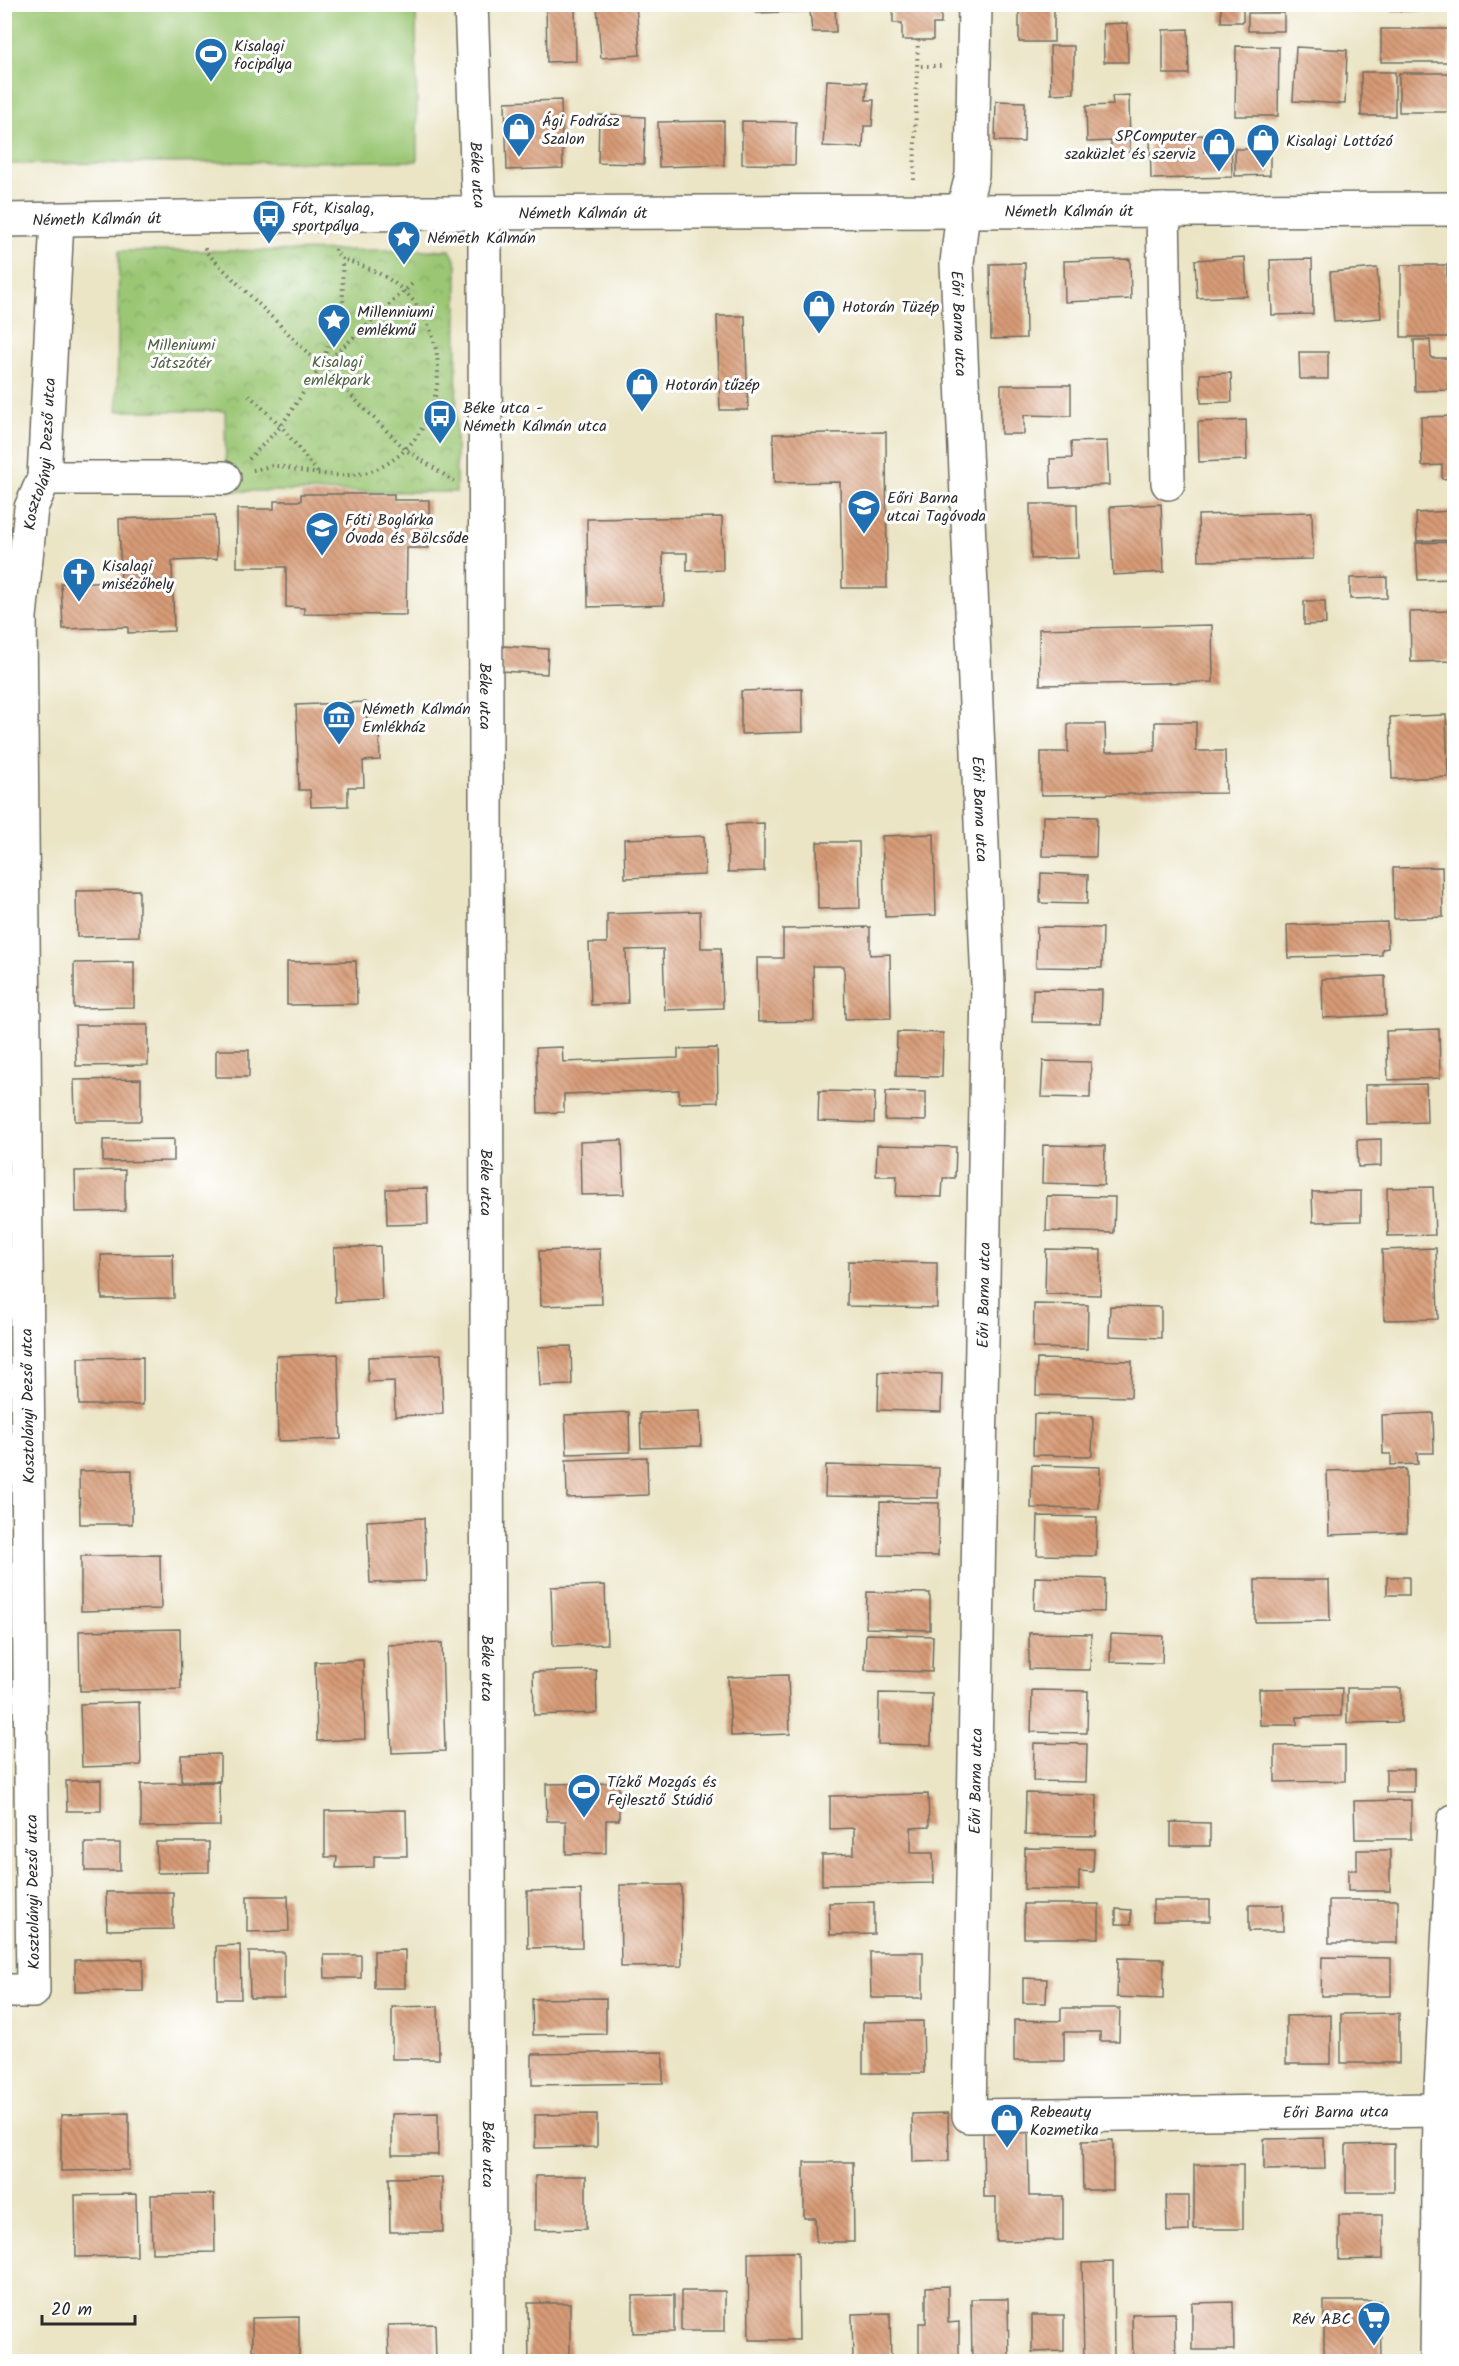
<svg xmlns="http://www.w3.org/2000/svg" width="1459" height="2366" font-family="Kalam,sans-serif">
	<defs>
		<pattern id="park-crowns" width="20" height="18" patternUnits="userSpaceOnUse" patternTransform="scale(1.5)"><rect width="20" height="18" fill="#9bc775"/><path d="M2 6a3 3 0 1 1 6 0M12 15a3 3 0 1 1 6 0" fill="none" stroke="#7fa260"/></pattern>
		<pattern id="building-back-hatch" width="6" height="6" patternUnits="userSpaceOnUse" patternTransform="scale(1.5)"><rect width="6" height="6" fill="#d79b77"/><path d="M-1 5l2 2M0 0l6 6M5-1l2 2" fill="none" stroke="#af7f62"/></pattern>
	</defs>
	<rect width="100%" height="100%" fill="#fff"/>
	<filter id="ink" filterUnits="userSpaceOnUse"><feTurbulence type="fractalNoise" baseFrequency=".0167" numOctaves="2"/><feDisplacementMap in="SourceGraphic" scale="12" xChannelSelector="R" yChannelSelector="G"/><feConvolveMatrix kernelMatrix="1 2 1 2 8 2 1 2 1" color-interpolation-filters="sRGB"/></filter>
	<filter id="wash" filterUnits="userSpaceOnUse"><feTurbulence type="fractalNoise" baseFrequency=".008" numOctaves="4" result="noise"/><feDisplacementMap in="SourceGraphic" scale="24" xChannelSelector="R" yChannelSelector="G"/><feGaussianBlur stdDeviation="1.35" result="paint"/><feColorMatrix in="noise" values="0 0 0 0 0 0 0 0 0 0 0 0 0 0 0 0 0 1.4 0 .05"/><feComposite in="paint" operator="in"/></filter>
	<g filter="url(#wash)">
		<rect width="100%" height="100%" fill="#ebe5c6"/>
		<!-- park -->
		<path fill="url(#park-crowns)" stroke="#637950" stroke-width="1.5" d="M450 250 457 264 456 492 226 491 225 411H117L119 251Z"/>
		<!-- pitch -->
		<path fill="#9bc775" stroke="#637950" stroke-width="1.5" d="M4 5H416L417 161 5 164Z"/>
		<g id="blocks">
			<!-- building -->
			<path fill="url(#building-back-hatch)" d="M546 4H575L576 61 547 62Z
				M636 4 640 55 601 58 597 6Z
				M893 4H941V24H933V40H902V23H893Z
				M1019 4H1054V42H1019Z
				M1221 4H1243V22H1221Z
				M1390 4H1454V10L1390 11Z
				M755 5H835L836 32H812L810 11 756 13Z
				M1248 13H1284V31H1248Z
				M1127 23 1128 62H1104L1103 24Z
				M1188 29 1189 74H1163V30Z
				M1381 29H1450L1449 62H1381Z
				M1050 46H1074V93L1051 94Z
				M1236 46 1279 47 1278 116H1235Z
				M1296 47 1347 50 1345 104 1293 101Z
				M1361 72H1395V116H1361Z
				M1399 73H1451L1450 112H1399Z
				M827 80 867 82 866 100H874L872 126H864L863 148 823 146Z
				M1129 95 1130 152H1111V141L1087 142 1086 106 1113 105 1112 96Z
				M561 100 563 168 507 170 505 102Z
				M996 101 1025 102 1024 142 995 141Z
				M599 115 645 117 644 164 598 163Z
				M724 121V165L659 167 658 122Z
				M742 121 796 122 795 165 742 164Z
				M1203 135 1204 153 1205 135H1231L1232 177 1151 179 1150 137Z
				M1235 149H1270V175L1235 176Z
				M1245 257 1247 296 1197 298 1195 260Z
				M1130 259 1131 299 1065 302 1064 261Z
				M1312 259 1313 314 1272 315 1270 260Z
				M1025 263 1026 338 991 339 990 264Z
				M1401 265H1447L1448 337H1401Z
				M1377 268 1381 318 1334 322 1330 272Z
				M717 316H745L748 410H720Z
				M1414 340H1430L1431 358H1449V390L1415 391Z
				M1299 352H1328V379H1300Z
				M1231 373 1232 402 1201 403 1200 374Z
				M1001 385H1071V416L1024 415V434H1001Z
				M1454 416V478L1442 479V465L1422 466 1421 417Z
				M1246 420 1247 460 1199 462 1198 422Z
				M886 432 887 588H842L840 482 774 483 773 434Z
				M1107 441 1109 485 1051 488 1050 459 1072 458 1071 442Z
				M301 494H394V500H429V548H407L406 615 304 614V608L286 607V567H237V509H274V501H301Z
				M1030 504H1077L1078 558 1031 559Z
				M1161 504 1164 572 1113 575 1110 507Z
				M1452 511 1453 540 1417 541 1416 513Z
				M1312 512 1313 559 1199 561 1198 515Z
				M215 515 217 559 172 561 174 631 128 633V627L63 629 61 583 121 581 119 519Z
				M722 517 723 570 687 571V553H663L664 605 588 607 587 519Z
				M1454 542V579L1418 580 1416 543Z
				M1387 577V598L1350 599V578Z
				M1304 601H1325L1326 624 1304 625Z
				M1454 611V661L1411 662 1410 612Z
				M1212 625 1213 682 1040 685 1039 629Z
				M502 646 548 649 547 674 501 671Z
				M802 689 803 732 741 734V691Z
				M366 702 367 732H379L380 760 363 761 364 787H348V806L311 807 310 790H299L296 705Z
				M1446 715 1448 777 1392 779 1390 717Z
				M1155 722H1196V751H1225L1226 793 1041 795V752H1068V724H1105L1106 752 1155 751Z
				M1043 816 1097 817 1096 857 1042 856Z
				M764 823V871L728 872 727 824Z
				M934 834 936 915 885 917 882 836Z
				M704 836 705 875 625 878 624 839Z
				M817 842H859L860 908 818 909Z
				M1442 867 1443 917 1394 919 1393 868Z
				M1041 873 1088 875 1087 904 1040 903Z
				M139 890V936L77 937 76 891Z
				M700 911 701 948H721L723 1008 665 1010 663 949 626 950 628 1003 591 1005 589 943H607V914Z
				M1387 922 1388 948 1382 949V955L1288 958 1287 925Z
				M870 927V955L890 954 891 1018 845 1019 844 966H813L814 1021 758 1022 757 958H783V929Z
				M1037 927 1103 928 1102 968 1036 967Z
				M356 961 357 1004 287 1005V962Z
				M134 962V1007L74 1008V963Z
				M1385 976 1386 1015 1323 1018 1322 979Z
				M1033 989 1102 990 1101 1023 1032 1022Z
				M75 1025H148V1065L76 1066Z
				M1439 1029 1440 1078 1388 1080 1386 1031Z
				M897 1032 943 1033 942 1077 896 1076Z
				M562 1047 563 1062 678 1058V1049L717 1048 718 1102 679 1103V1090L564 1094V1112L538 1113 536 1048Z
				M216 1050H249V1077H216Z
				M1043 1061 1091 1062 1090 1098 1041 1097Z
				M141 1079V1121H75L74 1080Z
				M1426 1084 1427 1122 1366 1124 1365 1085Z
				M819 1091 875 1092 874 1123 818 1121Z
				M886 1091 926 1092V1121L885 1120Z
				M174 1139V1161L103 1162V1140Z
				M1381 1139V1166L1358 1167 1357 1140Z
				M622 1140 624 1194 581 1195 580 1142Z
				M877 1145 956 1147 955 1178H943L942 1197 896 1196 897 1176H876Z
				M1043 1145 1105 1146 1104 1185 1042 1183Z
				M125 1170V1211L76 1212 75 1171Z
				M1433 1187 1435 1235 1388 1236 1387 1188Z
				M427 1188 428 1224 387 1225 386 1189Z
				M1361 1191V1221L1313 1222 1312 1192Z
				M1047 1196 1115 1197 1114 1233 1046 1231Z
				M380 1246 382 1300 335 1302 334 1248Z
				M1436 1248 1438 1319 1384 1320 1382 1250Z
				M600 1249 602 1304 541 1306 539 1251Z
				M1046 1249 1101 1250 1100 1295 1045 1294Z
				M173 1254 174 1298 102 1299 101 1255Z
				M848 1261 937 1263V1308L847 1306Z
				M1034 1304 1088 1305 1087 1349 1033 1348Z
				M1110 1306 1161 1307V1338L1109 1336Z
				M571 1346 572 1385 540 1386 538 1347Z
				M338 1354 341 1439 278 1441 276 1356Z
				M441 1354 443 1414 395 1416 394 1381 368 1382V1357Z
				M143 1357V1405H79L78 1358Z
				M1037 1359 1132 1361 1131 1397 1036 1395Z
				M879 1372 942 1374 941 1412 878 1410Z
				M700 1411 701 1446 641 1448 640 1413Z
				M629 1412 630 1452 567 1454 565 1415Z
				M1433 1413 1434 1453H1417L1418 1464 1391 1465V1454H1383L1382 1415Z
				M1034 1414 1093 1416 1092 1456 1033 1455Z
				M647 1457 648 1495 567 1498 566 1460Z
				M826 1465 939 1468 938 1498 825 1496Z
				M1032 1465 1100 1467 1099 1509 1031 1508Z
				M1406 1469 1407 1532 1329 1535 1327 1471Z
				M132 1470V1524H80L79 1471Z
				M880 1502 939 1503 938 1556 879 1555Z
				M1038 1516 1097 1517 1096 1556 1037 1555Z
				M424 1518 426 1581 370 1583 367 1521Z
				M160 1555 161 1609 81 1611V1556Z
				M1035 1577 1105 1579 1104 1612 1034 1610Z
				M1387 1577H1409V1595H1387Z
				M1255 1580H1329L1330 1621 1255 1622Z
				M605 1585 607 1644 553 1646 551 1587Z
				M867 1592 930 1593V1630L866 1628Z
				M180 1629 181 1689 80 1691 79 1631Z
				M1029 1633 1091 1634 1090 1670 1029 1669Z
				M866 1634 933 1636 932 1672 865 1670Z
				M1111 1634 1163 1636 1162 1663 1110 1662Z
				M442 1643 445 1751 392 1753 388 1645Z
				M363 1660 365 1739 317 1741 315 1662Z
				M596 1670 597 1713 534 1715 533 1672Z
				M788 1675 790 1734 731 1736 728 1677Z
				M1342 1688 1341 1716 1297 1717V1725H1260L1259 1689Z
				M1347 1688H1401V1722L1347 1723Z
				M1032 1690 1088 1691 1087 1733 1031 1732Z
				M879 1693 932 1694 931 1745 878 1744Z
				M139 1702 141 1765 82 1767 80 1704Z
				M1034 1743 1087 1744 1086 1782 1033 1781Z
				M1345 1745V1781L1275 1782V1746Z
				M220 1754V1781H181V1755Z
				M1386 1769H1414V1792H1386Z
				M101 1780V1811H67L66 1781Z
				M219 1782 220 1826 141 1827V1784Z
				M619 1783V1820H606V1853L566 1854V1821H547L546 1784Z
				M1026 1793 1097 1795 1096 1836 1025 1835Z
				M928 1794 929 1827 911 1828V1853H933L934 1883 822 1885V1855L854 1854V1828L830 1829V1796Z
				M1411 1800V1839H1355L1354 1801Z
				M406 1810 407 1856H374V1867L336 1868 337 1857H325V1811Z
				M1171 1822 1210 1823V1846H1171Z
				M156 1842H209V1872L157 1873Z
				M85 1843H120V1871H85Z
				M1025 1848 1094 1849 1093 1872 1079 1871V1890L1024 1889Z
				M1357 1850H1390V1891H1348V1870H1357Z
				M620 1885H681L682 1966 621 1967Z
				M581 1890 582 1947 528 1948 527 1891Z
				M106 1892H173V1929L107 1930Z
				M247 1896H288L289 1931 247 1932Z
				M1153 1900H1210V1921H1153Z
				M1329 1900H1398V1943H1329Z
				M874 1902V1934L830 1935 829 1903Z
				M1024 1904H1099V1938H1024Z
				M1249 1905H1283V1931H1249Z
				M1116 1909 1131 1910V1924H1116Z
				M240 1945 241 1999H217L216 1946Z
				M405 1950V1988H374V1951Z
				M249 1952H284V1998H250Z
				M870 1952H923V1998H871Z
				M324 1955H361V1978H325Z
				M1322 1957 1391 1958V1996H1321Z
				M1118 1958 1164 1959 1163 1999 1117 1997Z
				M143 1959V1991L75 1992V1960Z
				M1023 1978 1047 1979 1046 2003H1023Z
				M606 1998V2034L533 2035 532 1999Z
				M438 2006 439 2059H392V2007Z
				M1061 2008H1120L1119 2041H1100V2032H1064V2061H1014V2020L1061 2021Z
				M1399 2013V2063H1341V2014Z
				M1331 2015V2064H1286V2016Z
				M923 2021 924 2073H863V2022Z
				M663 2052V2083L532 2085V2054Z
				M129 2113V2170L61 2171V2115Z
				M438 2113V2155H392V2114Z
				M948 2113 949 2161 913 2162 912 2114Z
				M597 2114V2147L535 2148V2115Z
				M983 2131H1028L1029 2196H1063V2240L996 2241V2197H984Z
				M1324 2138 1325 2169 1264 2170V2139Z
				M1113 2140V2190H1083L1082 2141Z
				M1394 2144V2192H1346V2145Z
				M804 2162H853L854 2242H816L815 2218H804Z
				M1194 2165H1243V2229H1194Z
				M535 2176H586V2229L535 2230Z
				M442 2177 443 2232H390L389 2178Z
				M136 2194 137 2256 76 2257 75 2195Z
				M214 2194 215 2252 152 2253 151 2195Z
				M1166 2196H1189V2231L1167 2232Z
				M1339 2215H1383V2259L1339 2260Z
				M798 2252 799 2340H749L748 2253Z
				M1113 2262 1114 2361H1084L1082 2263Z
				M948 2286V2323L959 2322V2361H919V2323H926V2287Z
				M681 2291H725V2331H681Z
				M674 2295V2332L633 2333V2296Z
				M971 2299H1008L1009 2361H972Z
				M1324 2301H1380L1381 2361H1324Z
				M1233 2302 1234 2350H1192V2303Z
				M528 2303H570V2361H529Z
				M890 2313 891 2361H853L852 2314Z
				M1175 2313 1176 2361H1133L1132 2314Z
				M1032 2315H1064V2351L1032 2352Z
				M299 2317V2361H252V2318Z
				M435 2324 436 2361H389L388 2325Z"/>
		</g>
	</g>
	<g filter="url(#ink)">
		<use href="#blocks" fill-opacity="0" stroke="#6e6c61" stroke-width="1.5"/>
		<g fill="none" stroke-linecap="round" stroke-linejoin="round">
			<!-- minor casing -->
			<g stroke="#6e6c61" stroke-width="36">
				<g id="minor">
					<path id="s1" d="M471 4 478 188 485 244 489 2362"/>
					<path id="s2" d="M975 4 972 175 963 211 957 263 988 984 969 2116 1440 2110"/>
					<path d="M1163 210 1168 483"/>
					<path id="s3" d="M4 220 428 213 1454 209"/>
					<path d="M44 478H224"/>
					<path id="s4" d="M4 1991H33L20 617 31 508 44 478 57 220"/>
					<path d="M1437 2362 1440 2110 1454 1821"/>
				</g>
			</g>
			<!-- path -->
			<path stroke="#6e6c61" stroke-width="4" stroke-dasharray="1.5 4.5" stroke-linecap="butt" d="M918 40 917 66H943
				M914 180 917 66
				M205 248V251L406 450 454 481
				M322 366 412 284
				M249 395 281 426 318 473
				M249 459 281 426 321 366 343 302 342 259 335 251V245
				M253 470C260 469 268 466 275 466 284 466 294 470 302 471 329 476 359 479 383 466 447 431 457 339 403 290 385 274 365 266 342 259"/>
			<!-- minor -->
			<use href="#minor" stroke="#fff" stroke-width="33"/>
		</g>
	</g>
	<!-- icons -->
	<defs>
		<g id="stadium-pin" transform="scale(1.725)"><path d="M0 17L-7.5 6A9.5 9.5 0 1 1 7.5 6Z" fill="#1f6fb2" stroke="#fff"/><path d="M0-5a6.5 5 0 1 0 0 10a6.5 5 0 1 0 0-10ZM-3.5-1.8h7v3.6h-7Z" fill="#fff"/></g>
		<g id="shop-pin" transform="scale(1.725)"><path d="M0 17L-7.5 6A9.5 9.5 0 1 1 7.5 6Z" fill="#1f6fb2" stroke="#fff"/><path d="M-5-2.5h2.3a2.7 3.5 0 0 1 5.4 0H5L5.5 6h-11ZM-1.5-2.5h3a1.5 2.3 0 0 0-3 0Z" fill="#fff"/></g>
		<g id="bus-pin" transform="scale(1.725)"><path d="M0 17L-7.5 6A9.5 9.5 0 1 1 7.5 6Z" fill="#1f6fb2" stroke="#fff"/><path d="M-5-6H5V4H4V6H2V4H-2V6H-4V4H-5ZM-3.5-4V0h7V-4ZM-3.5 1.2v1.5H-2V1.2ZM2 1.2v1.5H3.5V1.2Z" fill="#fff"/></g>
		<g id="sight-pin" transform="scale(1.725)"><path d="M0 17L-7.5 6A9.5 9.5 0 1 1 7.5 6Z" fill="#1f6fb2" stroke="#fff"/><path d="M0-6L1.8-2.2L6-1.7L2.9 1.2L3.7 5.4L0 3.3L-3.7 5.4L-2.9 1.2L-6-1.7L-1.8-2.2Z" fill="#fff"/></g>
		<g id="school-pin" transform="scale(1.725)"><path d="M0 17L-7.5 6A9.5 9.5 0 1 1 7.5 6Z" fill="#1f6fb2" stroke="#fff"/><path d="M0-5L7-2L0 1L-7-2ZM-4 1L0 2.5L4 1V4Q0 6-4 4Z" fill="#fff"/></g>
		<g id="church-pin" transform="scale(1.725)"><path d="M0 17L-7.5 6A9.5 9.5 0 1 1 7.5 6Z" fill="#1f6fb2" stroke="#fff"/><path d="M-1.2-6h2.4v3.5h3.3v2.4h-3.3V6h-2.4V-.1h-3.3v-2.4h3.3Z" fill="#fff"/></g>
		<g id="museum-pin" transform="scale(1.725)"><path d="M0 17L-7.5 6A9.5 9.5 0 1 1 7.5 6Z" fill="#1f6fb2" stroke="#fff"/><path d="M0-6L6-3V-2H-6V-3ZM-5-1h2V3h-2ZM-1-1h2V3h-2ZM3-1h2V3H3ZM-6 4H6V6H-6Z" fill="#fff"/></g>
		<g id="supermarket-pin" transform="scale(1.725)"><path d="M0 17L-7.5 6A9.5 9.5 0 1 1 7.5 6Z" fill="#1f6fb2" stroke="#fff"/><path d="M-6-5.5h2.5l.6 2H6L4.5 2H-2.5L-4.4-4H-6ZM-1.5 3.2a1.3 1.3 0 1 0 .1 0ZM3 3.2a1.3 1.3 0 1 0 .1 0Z" fill="#fff"/></g>
	</defs>
	<g fill-rule="evenodd">
		<use href="#stadium-pin" x="211" y="54"/>
		<use href="#shop-pin" x="519" y="129"/>
		<use href="#shop-pin" x="1263" y="140"/>
		<use href="#shop-pin" x="1219" y="144"/>
		<use href="#bus-pin" x="269" y="216"/>
		<use href="#sight-pin" x="404" y="237"/>
		<use href="#shop-pin" x="819" y="306"/>
		<use href="#sight-pin" x="334" y="320"/>
		<use href="#shop-pin" x="642" y="384"/>
		<use href="#bus-pin" x="440" y="416"/>
		<use href="#school-pin" x="864" y="506"/>
		<use href="#school-pin" x="322" y="528"/>
		<use href="#church-pin" x="79" y="574"/>
		<use href="#museum-pin" x="339" y="717"/>
		<use href="#stadium-pin" x="584" y="1790"/>
		<use href="#shop-pin" x="1007" y="2120"/>
		<use href="#supermarket-pin" x="1374" y="2318"/>
	</g>
	<g text-anchor="middle" stroke-width="6" stroke-linejoin="round" paint-order="stroke">
		<!-- poi labels -->
		<g font-size="16" fill="#2b2b2b" stroke="#fff" text-anchor="start">
			<text x="234" y="51">Kisalagi<tspan x="234" dy="18">focipálya</tspan></text>
			<text x="542" y="126">Ági Fodrász<tspan x="542" dy="18">Szalon</tspan></text>
			<text x="1196" y="141" text-anchor="end">SPComputer<tspan x="1196" dy="18">szaküzlet és szerviz</tspan></text>
			<text x="1286" y="146">Kisalagi Lottózó</text>
			<text x="292" y="213">Fót, Kisalag,<tspan x="292" dy="18">sportpálya</tspan></text>
			<text x="427" y="243">Németh Kálmán</text>
			<text x="842" y="312">Hotorán Tüzép</text>
			<text x="357" y="317">Millenniumi<tspan x="357" dy="18">emlékmű</tspan></text>
			<text x="665" y="390">Hotorán tűzép</text>
			<text x="463" y="413">Béke utca -<tspan x="463" dy="18">Németh Kálmán utca</tspan></text>
			<text x="887" y="503">Eőri Barna<tspan x="887" dy="18">utcai Tagóvoda</tspan></text>
			<text x="345" y="525">Fóti Boglárka<tspan x="345" dy="18">Óvoda és Bölcsőde</tspan></text>
			<text x="102" y="571">Kisalagi<tspan x="102" dy="18">misézőhely</tspan></text>
			<text x="362" y="714">Németh Kálmán<tspan x="362" dy="18">Emlékház</tspan></text>
			<text x="607" y="1787">Tízkő Mozgás és<tspan x="607" dy="18">Fejlesztő Stúdió</tspan></text>
			<text x="1030" y="2117">Rebeauty<tspan x="1030" dy="18">Kozmetika</tspan></text>
			<text x="1351" y="2324" text-anchor="end">Rév ABC</text>
		</g>
		<!-- street labels -->
		<g font-size="16" fill="#2b2b2b" stroke="#fff">
			<text dy="6" stroke="none"><textPath href="#s1" startOffset="171">Béke utca</textPath></text>
			<text dy="6" stroke="none"><textPath href="#s3" startOffset="1065">Németh Kálmán út</textPath></text>
			<text dy="6" stroke="none"><textPath href="#s3" startOffset="579">Németh Kálmán út</textPath></text>
			<text dy="6" stroke="none"><textPath href="#s3" startOffset="93">Németh Kálmán út</textPath></text>
			<text dy="6" stroke="none"><textPath href="#s2" startOffset="321">Eőri Barna utca</textPath></text>
			<text dy="6" stroke="none"><textPath href="#s4" startOffset="1568">Kosztolányi Dezső utca</textPath></text>
			<text dy="6" stroke="none"><textPath href="#s1" startOffset="693">Béke utca</textPath></text>
			<text dy="6" stroke="none"><textPath href="#s2" startOffset="807">Eőri Barna utca</textPath></text>
			<text dy="6" stroke="none"><textPath href="#s1" startOffset="1179">Béke utca</textPath></text>
			<text transform="translate(983 1295) rotate(-89)" y="6">Eőri Barna utca</text>
			<text transform="translate(27 1406) rotate(-91)" y="6">Kosztolányi Dezső utca</text>
			<text dy="6" stroke="none"><textPath href="#s1" startOffset="1665">Béke utca</textPath></text>
			<text transform="translate(975 1781) rotate(-89)" y="6">Eőri Barna utca</text>
			<text transform="translate(32 1892) rotate(-91)" y="6">Kosztolányi Dezső utca</text>
			<text dy="6" stroke="none"><textPath href="#s2" startOffset="2481">Eőri Barna utca</textPath></text>
			<text dy="6" stroke="none"><textPath href="#s1" startOffset="2151">Béke utca</textPath></text>
		</g>
		<!-- park labels -->
		<g font-size="16" fill="#526245" stroke="#fff">
			<text x="181" y="350">Milleniumi<tspan x="181" dy="18">Játszótér</tspan></text>
			<text x="337" y="367">Kisalagi<tspan x="337" dy="18">emlékpark</tspan></text>
		</g>
	</g>
	<!-- margin -->
	<rect width="1459" height="2366" fill="none" stroke="#fff" stroke-width="24"/>
	<!-- scale -->
	<path d="M42 2315v9h93v-9" fill="none" stroke="#2b2b2b" stroke-width="3"/>
	<text x="51" y="2315" font-size="18" fill="#2b2b2b" stroke="#ffffff" stroke-width="4.5" paint-order="stroke">20 m</text>
</svg>
